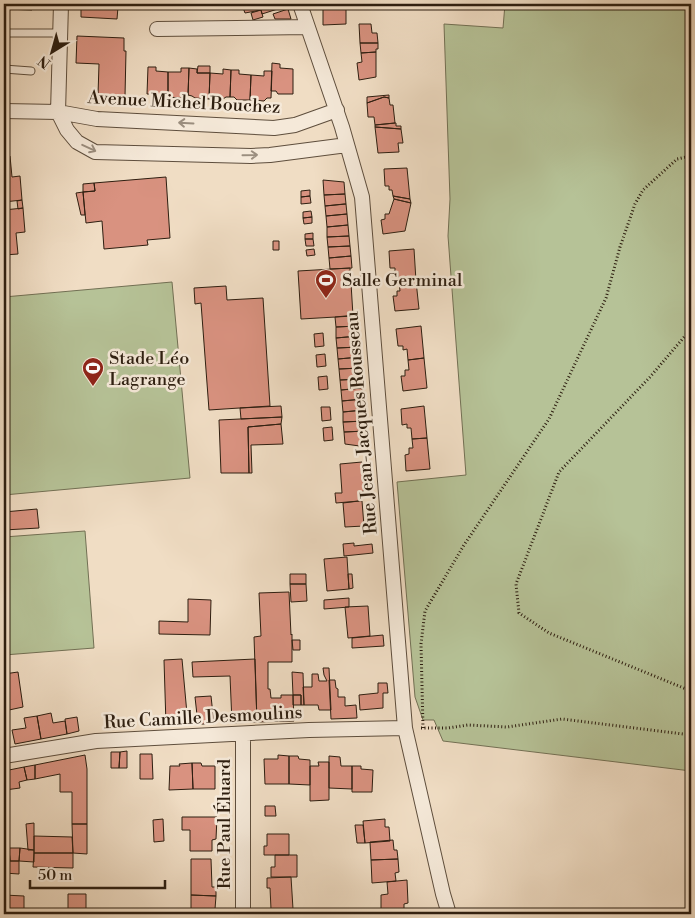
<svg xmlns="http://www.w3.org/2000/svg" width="695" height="918" font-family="'Libre Bodoni',serif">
	<rect width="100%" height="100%" fill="#f0ddc4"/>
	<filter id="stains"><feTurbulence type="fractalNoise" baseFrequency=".004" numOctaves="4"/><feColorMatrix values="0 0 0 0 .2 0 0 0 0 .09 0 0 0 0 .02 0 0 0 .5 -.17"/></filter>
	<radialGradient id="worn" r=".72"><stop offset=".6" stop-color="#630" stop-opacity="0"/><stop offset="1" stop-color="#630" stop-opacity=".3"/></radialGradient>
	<!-- green -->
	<path fill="#b6c297" stroke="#727054" d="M505 4H691V771L443 741 434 720H423L415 697 397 482 466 475 448 236 450 199 444 24 503 28Z
		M172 282 190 478 4 495V297Z
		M85 531 94 648 4 655V537Z"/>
	<!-- building -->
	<path fill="#d99280" stroke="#2d1e10" d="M4 4H32V10L4 9Z
		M81 4H107V6L118 7 117 19 81 17Z
		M244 4H287V6L262 14 261 10 245 13 242 5Z
		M323 5H346V24L323 25Z
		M288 9 291 19H275L273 14Z
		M261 10 263 17 253 20 251 13Z
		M359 24H371L372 33H377L378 43H360Z
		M77 36 124 38V51H126L125 96 98 95 99 64 76 63Z
		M360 43H378V49H376V52L361 53Z
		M376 52V77L359 80 357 63 362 62 361 53Z
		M272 63 280 64V68L293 69V94H278L276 91H271Z
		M198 66H210V73H197Z
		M148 67H156V71L168 72V97H154L151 94H147Z
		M181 68H189L188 95H184L181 98 168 97V72H181Z
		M189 68 197 69V73H210L209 99 195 98 192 96 188 95Z
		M223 69 231 70 230 97H226L223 99H209L210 73 223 74Z
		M231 70H239V74L251 75 250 100H237L234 97H230Z
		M264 71H272L271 98H267L264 101 250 100 251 75 264 76Z
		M389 95V98L384 97 367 103V97Z
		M384 97 389 98 390 105H393L395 123 375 125 374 117H368L367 103Z
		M395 123H396V126H401V129L375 127V125Z
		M375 127 401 129 403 143H398L399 152 378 153Z
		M10 156 12 177 20 176 22 200 4 202V157Z
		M407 168 410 199 393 196 392 190H389V186H385L384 169Z
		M166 177 170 238 147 240 148 245 104 249 102 221 86 223 83 192 95 191 94 183Z
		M323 180 344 182 345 194 324 195Z
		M94 183 95 191 83 192V184Z
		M310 190V196L301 197V191Z
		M83 192 85 215H81L76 193Z
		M345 194 346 204 325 206 324 195Z
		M310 196 311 203 301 204V197Z
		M393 196 410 199 411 203 394 199Z
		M394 199 411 203 405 231 383 234 381 220 385 219V214H389Z
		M22 200 23 208 18 209 17 201Z
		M344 204H346L347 214 326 216 325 206Z
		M23 208 25 232 16 233 18 254 4 255V210Z
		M311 211 312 217 303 218V212Z
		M347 214 348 225 327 227 326 216Z
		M312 217V223L304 224 303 218Z
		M348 225 349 236 327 237V227Z
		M313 233V239H305V234Z
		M349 236 350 246 328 247 327 237Z
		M305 239H313L314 246H306Z
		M273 241H279V250H273Z
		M350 246 351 256 329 258 328 247Z
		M314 249 315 255 307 256 306 250Z
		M414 249 416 281 399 282 398 272H395V268H390L389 251Z
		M351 256 352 268 330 269 329 258Z
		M350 268V274H352L353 283H351L353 316 301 319 298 271Z
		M416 281 419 309 395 311 393 296H397V291H400L399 282Z
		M226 286 227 300 263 298 270 406 209 410 201 303 195 304 194 288Z
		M356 315 357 326 336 327 335 317Z
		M357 326 358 336 336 338V327Z
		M421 326 424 358 408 360 407 349 403 350V346H398L396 329Z
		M323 333 324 346 315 347 314 334Z
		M358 336 359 347 337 348 336 338Z
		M359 347 360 357 338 359 337 348Z
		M325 354 326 366 317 367 316 355Z
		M360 357V368L339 369 338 359Z
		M424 358 427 388 403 391 401 376H405V370H409L408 360Z
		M360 368 361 379 340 380 339 369Z
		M327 376 328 389 319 390 318 377Z
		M361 379 362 388 341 390 340 380Z
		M362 388 363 399 342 401 341 390Z
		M363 399 364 410 343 412 342 401Z
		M281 406 282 417 241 419 240 408Z
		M424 406 427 438 412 439 411 428H407V424L402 425 401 409Z
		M321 407H330L331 420 322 421Z
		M364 410 365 421 343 422V412Z
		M282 417 281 424 248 427 249 473H221L219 420Z
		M365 421 366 431 344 432 343 422Z
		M281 424 283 444 251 445 252 473H249L248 427Z
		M332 427 333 440 324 441 323 428Z
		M366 431 367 447 345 444 344 432Z
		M427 438 430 469 406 471 405 455 409 454V448H413L412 439Z
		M362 462 364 491 359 492V501L336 503 335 493H342L340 464Z
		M359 501H362L364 526 345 527 343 503Z
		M37 509 39 528 4 530V512Z
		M354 543V546L372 544 373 553 344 556 343 544Z
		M347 557 349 589 327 591 324 559Z
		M290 574H306V584H290Z
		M348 574H352L353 588 349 589Z
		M290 584H306L307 601 291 602Z
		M289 592 291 635 292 634V662H268V689H270L271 698H281V695H293L294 721 257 722 254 637 261 636 259 593Z
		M349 598V607L324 609V600Z
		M188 599 211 600 210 635 159 634V621L188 622Z
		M368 606 370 636 348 638 345 607Z
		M383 635 384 646 352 648V638Z
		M292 640H300V650H293Z
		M182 659 188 725H166L164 660Z
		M255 659 257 722 232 723 230 676 193 677 192 662Z
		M323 668H329L331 710H319L318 705H304L303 687H312V674H318L319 681H327L324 675Z
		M18 672 23 707 9 710 4 674Z
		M292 672 303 673 304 705H301V695H293Z
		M329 680H335L336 688 338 689V697H345V706L356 705 357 718 331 719Z
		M378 683H387L388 693H383V708L360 710 359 695 378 693Z
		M293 695H301V705H293Z
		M211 696 214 724H198L195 697Z
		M51 713 53 723 65 721 67 734 41 739 37 716Z
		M37 716 41 739 15 744 12 730 26 728 24 718Z
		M77 717 79 731 67 734 65 719Z
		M127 751V768H119L120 752Z
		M111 752H120L119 768H111Z
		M140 754H152L153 779H140Z
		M85 755 87 769V824H72V792H60V774L35 779V765Z
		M278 755 289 756V784H265L264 759H278Z
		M289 756H298L299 759 310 760V785L289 784Z
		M329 756 340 757 341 766H352V789L329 788Z
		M318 762H329V800L310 801V766H319Z
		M192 763H201L202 766H215V789H193Z
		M192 763 193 789 169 790 170 766H180L179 764Z
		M35 765V779L27 780 24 767Z
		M352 766H361V769L373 770 372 792H352Z
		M24 767 27 780 19 782 20 788 5 790 4 786V771Z
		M4 802 8 803V812H4Z
		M265 806H275L276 816H265Z
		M182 817H217L216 839 212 840V851H190V830H182Z
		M163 819 164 841 154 842 153 820Z
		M385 819V827H389L390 841 365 843 363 821Z
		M34 823V850H28L26 824Z
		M72 824H87V854L73 853Z
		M355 825H363L365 843H357Z
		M267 834H289V855H264V846H267Z
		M34 836 72 837 73 853H34Z
		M393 840 394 850H397L398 859 371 860 370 842Z
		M4 848H9L10 861H4Z
		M9 848H20L19 861H10Z
		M20 848 34 850V862L19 861Z
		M34 853H73V868L33 867Z
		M275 855H297V877H271V867H275Z
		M191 859H211L212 887H216V896L191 895Z
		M398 859 399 872 395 873 396 881 372 883 371 860Z
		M4 861H19V874L4 873Z
		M291 877 293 909H271L270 888H267V878Z
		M407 880 408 903 404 904V910H381V895L388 894 387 882Z
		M68 894H86V912H68Z
		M4 895 24 896V911L4 910Z
		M191 895 216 896 215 909 211 910V914H191Z
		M4 910H16V914H4Z
		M33 911H59V914H33Z"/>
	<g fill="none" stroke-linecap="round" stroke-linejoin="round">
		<!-- service casing -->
		<g stroke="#5e4e3d" stroke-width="9">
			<path id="service" d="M4 33H60
				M4 69 31 71"/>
		</g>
		<!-- minor casing -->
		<g stroke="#5e4e3d" stroke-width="16">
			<path id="minor" d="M61 4 58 112 67 130 77 142 95 152 251 156 270 155 347 145
				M300 4 342 127 362 197 405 728 443 894 449 914
				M157 29 307 27
				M4 111 58 112 97 119 274 128 295 125 337 110
				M243 734V914
				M4 756 96 741 309 730 405 728"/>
		</g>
		<!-- path -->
		<path stroke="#2d1e10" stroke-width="3" stroke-dasharray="1 2.5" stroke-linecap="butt" d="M691 329 650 377 559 472 516 584 519 613 549 633 691 691
			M421 728H448L468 725 507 727 562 719 691 735
			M423 728 421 644 425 611 464 545 549 419 606 298 620 247 635 204 643 190 677 159 691 156"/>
		<!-- service -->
		<use href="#service" stroke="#f5e9d9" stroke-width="7"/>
		<!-- minor -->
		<use href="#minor" stroke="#f5e9d9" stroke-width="14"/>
	</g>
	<!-- one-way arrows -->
	<defs><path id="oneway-shaft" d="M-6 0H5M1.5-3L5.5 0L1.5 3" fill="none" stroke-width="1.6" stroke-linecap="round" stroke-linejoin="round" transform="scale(1.25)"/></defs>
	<g stroke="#9b8e7f">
		<use href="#oneway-shaft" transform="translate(186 123) rotate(-177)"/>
		<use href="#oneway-shaft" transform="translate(89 148) rotate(25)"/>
		<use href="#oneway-shaft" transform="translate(250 155) rotate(-1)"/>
	</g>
	<!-- icons -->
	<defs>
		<g id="stadium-pin" transform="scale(1.125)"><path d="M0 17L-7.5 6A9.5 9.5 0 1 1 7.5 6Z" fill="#8f2418" stroke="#f5e9d9"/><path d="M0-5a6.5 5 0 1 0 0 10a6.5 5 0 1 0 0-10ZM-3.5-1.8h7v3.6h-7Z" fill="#fff"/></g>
	</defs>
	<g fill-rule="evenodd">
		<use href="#stadium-pin" x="326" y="280"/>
		<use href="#stadium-pin" x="93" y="368"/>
	</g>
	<g text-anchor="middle" stroke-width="5" stroke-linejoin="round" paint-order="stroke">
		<!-- street labels -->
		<g font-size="18" fill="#2d1e10" stroke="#f5e9d9">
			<text transform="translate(184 102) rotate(3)" y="6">Avenue Michel Bouchez</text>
			<text transform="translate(361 423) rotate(-95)" y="6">Rue Jean-Jacques Rousseau</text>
			<text transform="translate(203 717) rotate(-3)" y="6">Rue Camille Desmoulins</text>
			<text transform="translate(224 824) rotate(-90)" y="6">Rue Paul Éluard</text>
		</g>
		<!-- poi labels -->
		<g font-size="18" fill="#2d1e10" stroke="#f5e9d9" text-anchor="start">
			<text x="342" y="286">Salle Germinal</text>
			<text x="109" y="364">Stade Léo<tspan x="109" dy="21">Lagrange</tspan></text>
		</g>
	</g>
	<!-- margin -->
	<rect width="695" height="918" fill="none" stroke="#f0ddc4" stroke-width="20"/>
	<rect x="5" y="5" width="685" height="908" fill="none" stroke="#2d1e10" stroke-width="2.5"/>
	<rect x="10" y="10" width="675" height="898" fill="none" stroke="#2d1e10"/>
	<!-- north arrow -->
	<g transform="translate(52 52) rotate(217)" stroke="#f5e9d9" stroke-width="4" paint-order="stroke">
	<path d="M0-4L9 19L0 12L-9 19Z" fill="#2d1e10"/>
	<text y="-8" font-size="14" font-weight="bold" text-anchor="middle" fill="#2d1e10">N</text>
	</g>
	<!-- scale -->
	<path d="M30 880v8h135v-8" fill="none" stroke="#2d1e10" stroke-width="2.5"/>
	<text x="38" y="880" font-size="15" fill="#2d1e10" stroke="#f5e9d9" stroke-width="4" paint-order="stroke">50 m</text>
	<rect width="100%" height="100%" filter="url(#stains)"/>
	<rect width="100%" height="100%" fill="url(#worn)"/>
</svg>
